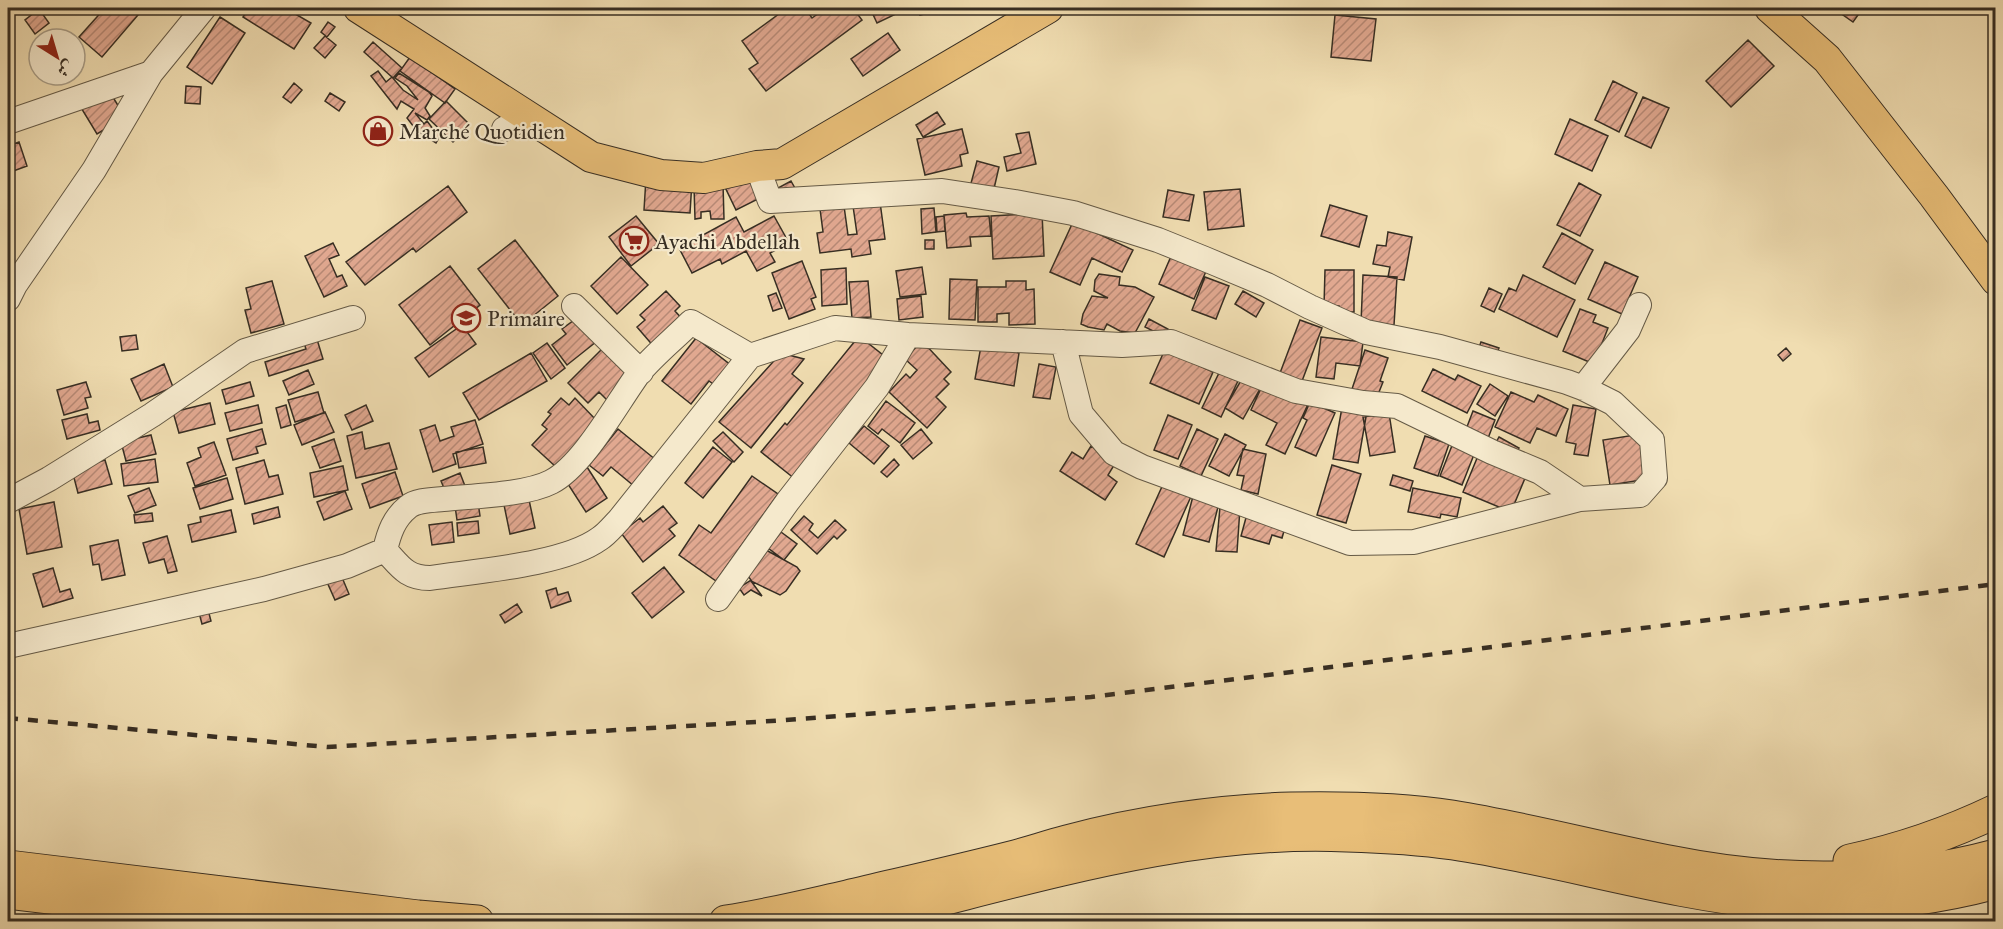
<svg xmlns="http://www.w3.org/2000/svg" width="2003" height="929" font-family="'IM FELL Great Primer',Amiri,serif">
	<defs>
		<pattern id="building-hatch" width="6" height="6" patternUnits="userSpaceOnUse" patternTransform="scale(1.5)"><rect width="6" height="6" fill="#e1a890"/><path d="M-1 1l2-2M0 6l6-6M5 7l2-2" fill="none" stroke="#b78975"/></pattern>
	</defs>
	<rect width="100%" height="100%" fill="#f0ddb1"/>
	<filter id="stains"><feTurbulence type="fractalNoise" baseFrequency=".00333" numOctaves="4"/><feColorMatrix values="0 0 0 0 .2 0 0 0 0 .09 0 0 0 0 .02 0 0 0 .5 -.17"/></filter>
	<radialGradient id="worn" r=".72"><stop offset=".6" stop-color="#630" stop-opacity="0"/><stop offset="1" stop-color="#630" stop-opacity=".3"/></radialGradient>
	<!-- building -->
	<path fill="url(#building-hatch)" stroke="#372e23" stroke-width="1.5" d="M105 8H144L102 57 79 37Z
		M249 8H285L311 23 294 49 243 17Z
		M787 8H805L812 18 826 8H853L862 20 766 91 749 69 758 63 742 41Z
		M870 8H893L896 14 877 23Z
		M918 8H948L920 15Z
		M1833 8H1863L1853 22Z
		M39 9 49 23 35 34 25 20Z
		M1335 15 1376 19 1371 61 1331 57Z
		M220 17 245 33 212 84 187 67Z
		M328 22 335 27 327 37 321 32Z
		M888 33 900 50 863 76 851 59Z
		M325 36 336 45 325 58 314 48Z
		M1748 40 1774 66 1731 107 1706 81Z
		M373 42 402 68 393 78 364 52Z
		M410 57 455 89 445 103 400 71Z
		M378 71 386 82 392 77 403 90 418 100 407 86 395 78 399 73 429 92 432 96 425 108 430 116 427 120 415 113 424 124 427 121 433 129 441 134 436 143 417 131 407 118 414 109 401 101 397 109 371 76Z
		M1613 81 1637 93 1619 132 1595 120Z
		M294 83 302 90 291 103 283 97Z
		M186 86 201 87 200 104 185 103Z
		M108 89 125 117 97 134 80 106Z
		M330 93 345 102 339 111 325 101Z
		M1643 97 1669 108 1651 148 1625 136Z
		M446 101 470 125 453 142 429 119Z
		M937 112 945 124 923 137 916 125Z
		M1570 119 1608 136 1592 171 1555 154Z
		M962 129 968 153 960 155 962 166 925 175 917 139Z
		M1029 132 1036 164 1007 171 1004 157 1021 153 1016 134Z
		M19 142 27 166 8 173V146Z
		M977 161 999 167 993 193 970 187Z
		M749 170 762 197 736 210 723 183Z
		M646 178 692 181 690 213 644 210Z
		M791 181 796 190 783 197 778 188Z
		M1579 183 1601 195 1580 236 1557 225Z
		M723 184 724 219H711L710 211 701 212V218L695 219 694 186Z
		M448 186 467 212 416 252 413 248 365 285 346 262Z
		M1240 189 1244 226 1208 230 1204 192Z
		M1168 190 1194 195 1189 221 1163 217Z
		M880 202 885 239 869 241 871 254 852 257 851 249 820 253 817 233 823 232 820 209 844 206 848 235 857 234 853 206Z
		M1330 205 1367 216 1359 247 1321 236Z
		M934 208 936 232 922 234 921 209Z
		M966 213 967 217 989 216 991 236 970 237 971 246 947 248 944 215Z
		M1042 213 1044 256 993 259 991 216Z
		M636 216 659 244 631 266 609 237Z
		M774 216 789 243 770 253 775 262 757 271 746 251 722 264 720 259 692 273 679 248 736 217 744 232Z
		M944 216 945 231 937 232 936 217Z
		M1073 222 1133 250 1122 272 1092 258 1080 285 1050 272Z
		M1388 232 1412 237 1404 280 1388 277 1390 267 1373 264 1377 245 1386 246Z
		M1562 233 1593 250 1575 284 1543 267Z
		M515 240 558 296 522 325 478 269Z
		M925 240H934V249H925Z
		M333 243 339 255 329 259 337 277 342 275 347 286 324 297 305 256Z
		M1172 254 1207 269 1194 299 1159 284Z
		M621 257 648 285 617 314 591 286Z
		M802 261 816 297 811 299 815 309 789 319 772 273Z
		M1605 262 1638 277 1622 314 1588 299Z
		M450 266 480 305 430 345 399 305Z
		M922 267 926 294 900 297 896 271Z
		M846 268 847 304 822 306 821 270Z
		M1325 270H1354V312H1339V306H1324Z
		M1099 274 1120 277 1119 285 1135 287 1154 297 1135 333 1120 331 1107 324 1104 330 1088 327 1081 324 1083 314 1092 296 1108 298 1094 291 1095 280Z
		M1363 275 1397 277 1394 325 1361 323Z
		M1523 275 1575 300 1557 337 1499 309 1509 288 1516 291Z
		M1205 277 1229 286 1216 319 1192 310Z
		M950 279 977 280 975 320 949 319Z
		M272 281 284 324 251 333 245 310 251 309 246 288Z
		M868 281 871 317 852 318 849 282Z
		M1006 281H1026V290L1034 289 1035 324 1009 325V313L997 314V322H978V287H1006Z
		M1489 288 1502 294 1494 312 1481 306Z
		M666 291 680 306 675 311 684 321 655 348 637 327 645 320 640 315Z
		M1243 291 1264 303 1256 317 1235 304Z
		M776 293 782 308 773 311 768 296Z
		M921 296 923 317 899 320 897 299Z
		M1580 309 1596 315 1593 322 1608 328 1594 364 1563 351Z
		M577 318 596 342 567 365 552 345 566 334 562 329Z
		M1149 319 1168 329 1165 337 1145 327Z
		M1300 320 1322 328 1299 389 1277 381Z
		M462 325 476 344 429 377 415 358Z
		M136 335 138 349 122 351 120 337Z
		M316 336 323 359 269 376 265 362 306 349 303 340Z
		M859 336 888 359 795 479 761 452 785 423 787 425Z
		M1321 337 1363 342 1360 366 1336 363 1334 379 1316 377Z
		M696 338 732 366 716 386 709 381 691 404 662 381Z
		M922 341 951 372 944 379 949 384 936 397 946 407 927 428 889 392 906 374 910 378 917 370 905 359Z
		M1481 342 1499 348 1494 360 1477 353Z
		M547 343 565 368 551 379 533 353Z
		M607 344 635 373 607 400 599 392 588 403 568 383Z
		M981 346 1019 353 1014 386 975 379Z
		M1166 347 1189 361 1213 372 1199 404 1150 383Z
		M1786 348 1791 354 1783 361 1778 355Z
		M1365 350 1388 358 1380 381 1383 382 1377 397 1352 389Z
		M531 353 547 381 479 420 463 393Z
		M781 353 804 359 792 374 803 383 751 448 719 422Z
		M164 364 173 387 141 401 131 379Z
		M1039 364 1056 367 1050 399 1033 397Z
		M1433 369 1455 380 1458 375 1481 386 1467 413 1422 391Z
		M308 370 314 384 289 395 283 381Z
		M1219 373 1238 381 1221 417 1202 408Z
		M1243 377 1261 387 1243 419 1225 408Z
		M86 382 91 397 85 398 88 408 64 415 57 390Z
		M250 382 254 396 226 404 222 390Z
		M1264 382 1309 402 1285 454 1266 445 1277 423 1251 410Z
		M1490 384 1508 396 1495 416 1477 404Z
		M318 392 324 413 295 422 288 400Z
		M1511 392 1534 402 1538 395 1568 409 1556 436 1537 428 1530 443 1495 427Z
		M561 398 569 405 575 398 597 421 556 467 532 445 547 429 542 425 551 414 548 412Z
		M886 401 915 423 900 443 882 429 878 434 868 426Z
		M1310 402 1335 413 1316 456 1295 447 1307 420 1303 418Z
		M210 403 215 424 179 433 173 412Z
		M258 405 262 423 230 431 225 413Z
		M286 405 291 425 281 428 276 408Z
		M366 405 373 421 352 430 345 415Z
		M1573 405 1596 409 1588 456 1574 454 1576 444 1566 442Z
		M1342 407 1367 411 1358 463 1333 459Z
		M1473 411 1495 420 1487 441 1465 432Z
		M325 412 334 432 302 445 294 425Z
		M1389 413 1395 452 1370 456 1363 417Z
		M87 414 89 423 98 421 100 430 67 439 62 420Z
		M1168 415 1192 425 1178 459 1154 450Z
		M475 420 483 444 453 454 456 464 433 472 420 430 435 425 440 441 454 436 451 427Z
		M864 426 889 446 874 464 849 443Z
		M262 429 266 444 256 447 258 453 233 460 227 439Z
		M618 429 656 460 634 486 611 467 603 476 589 465Z
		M921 429 932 443 913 459 901 445Z
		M1197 429 1218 439 1201 476 1180 466Z
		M362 432 365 449 389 443 397 469 356 478 347 436Z
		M723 432 743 452 734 462 713 441Z
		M1225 434 1246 445 1229 476 1209 466Z
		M1641 434 1648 479 1610 485 1603 440Z
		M151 435 156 454 126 461 121 442Z
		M1425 436 1449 444 1438 476 1414 468Z
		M1499 437 1519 448 1513 458 1493 448Z
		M334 439 341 461 320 468 312 447Z
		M214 442 226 475 195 486 187 463 201 457 198 448Z
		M1453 443 1475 452 1462 485 1440 476Z
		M1091 446 1116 462 1108 475 1117 482 1105 500 1060 471 1072 452 1083 459Z
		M483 447 486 463 459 468 456 452Z
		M713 447 732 462 703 498 685 483Z
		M1243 449 1266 454 1258 494 1241 490 1244 476 1237 475Z
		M1480 451 1528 471 1511 512 1463 492Z
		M155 459 158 482 124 486 121 464Z
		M894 459 899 465 887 477 881 472Z
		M105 460 112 484 78 493 72 470Z
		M264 460 269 477 278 475 283 494 245 504 236 468Z
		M1332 465 1361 474 1346 523 1317 515Z
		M343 466 348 490 314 497 310 473Z
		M587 467 607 498 586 512 566 481Z
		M395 472 403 496 370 508 362 484Z
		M460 473 465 486 446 493 441 481Z
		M1393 475 1413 481 1410 491 1390 485Z
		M752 476 778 494 716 581 679 555 699 525 711 533Z
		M227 478 233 499 200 509 193 488Z
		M1165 480 1193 492 1164 557 1136 544Z
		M149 488 156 505 135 513 128 496Z
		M1413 488 1461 498 1457 517 1441 514 1440 518 1408 512Z
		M345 491 352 509 324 520 317 502Z
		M528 495 535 528 510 534 503 500Z
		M1193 496 1219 503 1209 542 1183 535Z
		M54 502 62 547 27 554 19 509Z
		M478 502 480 516 457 520 455 506Z
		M663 506 677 523 669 529 675 536 643 562 621 533 640 518 643 522Z
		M278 507 280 517 254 524 252 514Z
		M1220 507 1240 508 1237 552 1216 551Z
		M231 510 236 532 192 542 188 525 201 522 200 517Z
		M152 513 153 521 135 523 134 515Z
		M1247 514 1286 524 1282 538 1272 535 1269 544 1241 536Z
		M804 516 813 524 809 530 818 538 835 520 846 530 837 539 834 536 817 554 791 530Z
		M478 521 479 533 458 536 457 523Z
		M452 522 454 542 432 545 429 525Z
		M781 532 797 544 784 560 768 548Z
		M167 536 177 571 168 573 164 559 149 563 143 543Z
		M118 540 125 575 102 580 99 564 93 565 90 546Z
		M766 550 797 567 800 571 786 591 780 595 751 581 762 596 751 590 744 595 739 588 751 580 748 576Z
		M664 567 684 592 652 618 632 593Z
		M53 568 60 592 70 589 73 598 43 607 33 574Z
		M341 575 349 594 335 600 327 582Z
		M556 588 558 595 568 592 571 601 551 608 546 591Z
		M206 602 211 621 202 624 197 605Z
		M517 604 522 612 505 623 500 615Z"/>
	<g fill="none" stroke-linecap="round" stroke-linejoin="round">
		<!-- minor casing -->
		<g stroke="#655a46" stroke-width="26">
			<path id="minor" d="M8 122 151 73
				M504 129 527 116
				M757 166 770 201 942 191 1015 202 1073 213 1158 240 1205 259 1267 285 1310 307 1366 332 1440 347 1567 382 1583 388 1613 403 1652 440 1655 478 1640 495 1580 499 1414 542 1350 543 1142 467 1114 453 1081 414 1063 342
				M8 299 15 285 94 170 151 73 204 8
				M574 306 641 372
				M1583 388 1628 330 1639 305
				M8 501 49 479 152 415 245 351 353 318
				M385 550C389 533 394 518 408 507 416 500 433 500 443 499 472 496 526 495 551 482 583 466 617 403 639 373 654 355 674 339 691 322L750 356 835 328 908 335 1122 345 1171 342 1296 391 1363 403 1397 406 1492 452 1540 472 1580 499
				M718 599 788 501 877 387 908 335
				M8 646 264 589 347 566 385 550C400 566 406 578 430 578 475 571 563 565 599 539 607 534 613 526 619 520L750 356"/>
		</g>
		<!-- major casing -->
		<g stroke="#372e23" stroke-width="32">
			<path id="major" d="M359 8 591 157 661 175 704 178 757 166 782 164 1048 8
				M1770 8 1827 59 1934 196 1996 280"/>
		</g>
		<!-- highway casing -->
		<g stroke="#372e23" stroke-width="35">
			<path id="highway" d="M1850 861C1901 850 1948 834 1996 811
				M8 867 418 917 477 922
				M8 892 258 922
				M726 922C767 916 807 906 847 897 902 884 956 872 1011 858 1030 853 1048 847 1067 842 1137 823 1218 811 1291 809 1345 808 1399 809 1452 817 1527 829 1600 849 1674 863 1778 884 1893 884 1996 856
				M847 922C1012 885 1177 827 1347 835 1382 836 1418 838 1453 843 1560 859 1666 893 1775 903 1849 909 1924 901 1996 882"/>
		</g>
		<!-- minor -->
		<use href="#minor" stroke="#f5e9cc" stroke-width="24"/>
		<!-- major -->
		<use href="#major" stroke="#e8be78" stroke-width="30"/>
		<!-- highway -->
		<use href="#highway" stroke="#e8be78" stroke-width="33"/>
		<!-- rail -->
		<path stroke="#372e23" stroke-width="4.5" stroke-dasharray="10 10" stroke-linecap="butt" d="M8 718 327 747 771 721 1091 697 1996 584"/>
	</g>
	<!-- icons -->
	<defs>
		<g id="shop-ring" transform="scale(1.5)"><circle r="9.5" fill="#f5e9cc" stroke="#8f2418" stroke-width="1.5"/><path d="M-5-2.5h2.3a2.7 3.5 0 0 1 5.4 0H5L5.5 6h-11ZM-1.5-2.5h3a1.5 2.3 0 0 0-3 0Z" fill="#8f2418"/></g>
		<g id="supermarket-ring" transform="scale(1.5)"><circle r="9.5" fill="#f5e9cc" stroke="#8f2418" stroke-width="1.5"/><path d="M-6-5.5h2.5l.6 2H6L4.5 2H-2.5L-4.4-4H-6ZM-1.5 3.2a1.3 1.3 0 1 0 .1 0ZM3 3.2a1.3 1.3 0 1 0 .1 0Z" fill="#8f2418"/></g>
		<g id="school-ring" transform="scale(1.5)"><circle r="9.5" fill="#f5e9cc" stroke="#8f2418" stroke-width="1.5"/><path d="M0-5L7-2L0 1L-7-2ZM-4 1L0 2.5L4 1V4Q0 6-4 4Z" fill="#8f2418"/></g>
	</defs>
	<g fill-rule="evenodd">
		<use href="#shop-ring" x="378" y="131"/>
		<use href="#supermarket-ring" x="634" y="241"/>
		<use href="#school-ring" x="466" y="318"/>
	</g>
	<g text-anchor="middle" stroke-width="4.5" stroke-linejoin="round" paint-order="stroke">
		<!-- poi labels -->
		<g font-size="22" fill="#372e23" stroke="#f5e9cc" text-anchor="start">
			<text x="399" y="139">Marché Quotidien</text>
			<text x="655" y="249">Ayachi Abdellah</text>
			<text x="487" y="326">Primaire</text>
		</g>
	</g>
	<!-- margin -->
	<rect width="2003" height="929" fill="none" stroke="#f0ddb1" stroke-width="30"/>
	<rect x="9" y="9" width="1985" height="911" fill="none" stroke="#372e23" stroke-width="3"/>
	<rect x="15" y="15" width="1973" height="899" fill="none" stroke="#372e23" stroke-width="1.5"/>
	<!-- north arrow -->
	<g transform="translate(57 57) rotate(143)"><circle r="28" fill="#f5e9cc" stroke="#a99e88" stroke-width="1.5"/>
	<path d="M0-4.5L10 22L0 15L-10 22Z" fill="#8f2418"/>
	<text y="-9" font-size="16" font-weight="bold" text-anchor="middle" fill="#372e23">ش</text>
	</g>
	<rect width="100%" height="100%" filter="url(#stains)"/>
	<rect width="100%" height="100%" fill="url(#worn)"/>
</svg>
